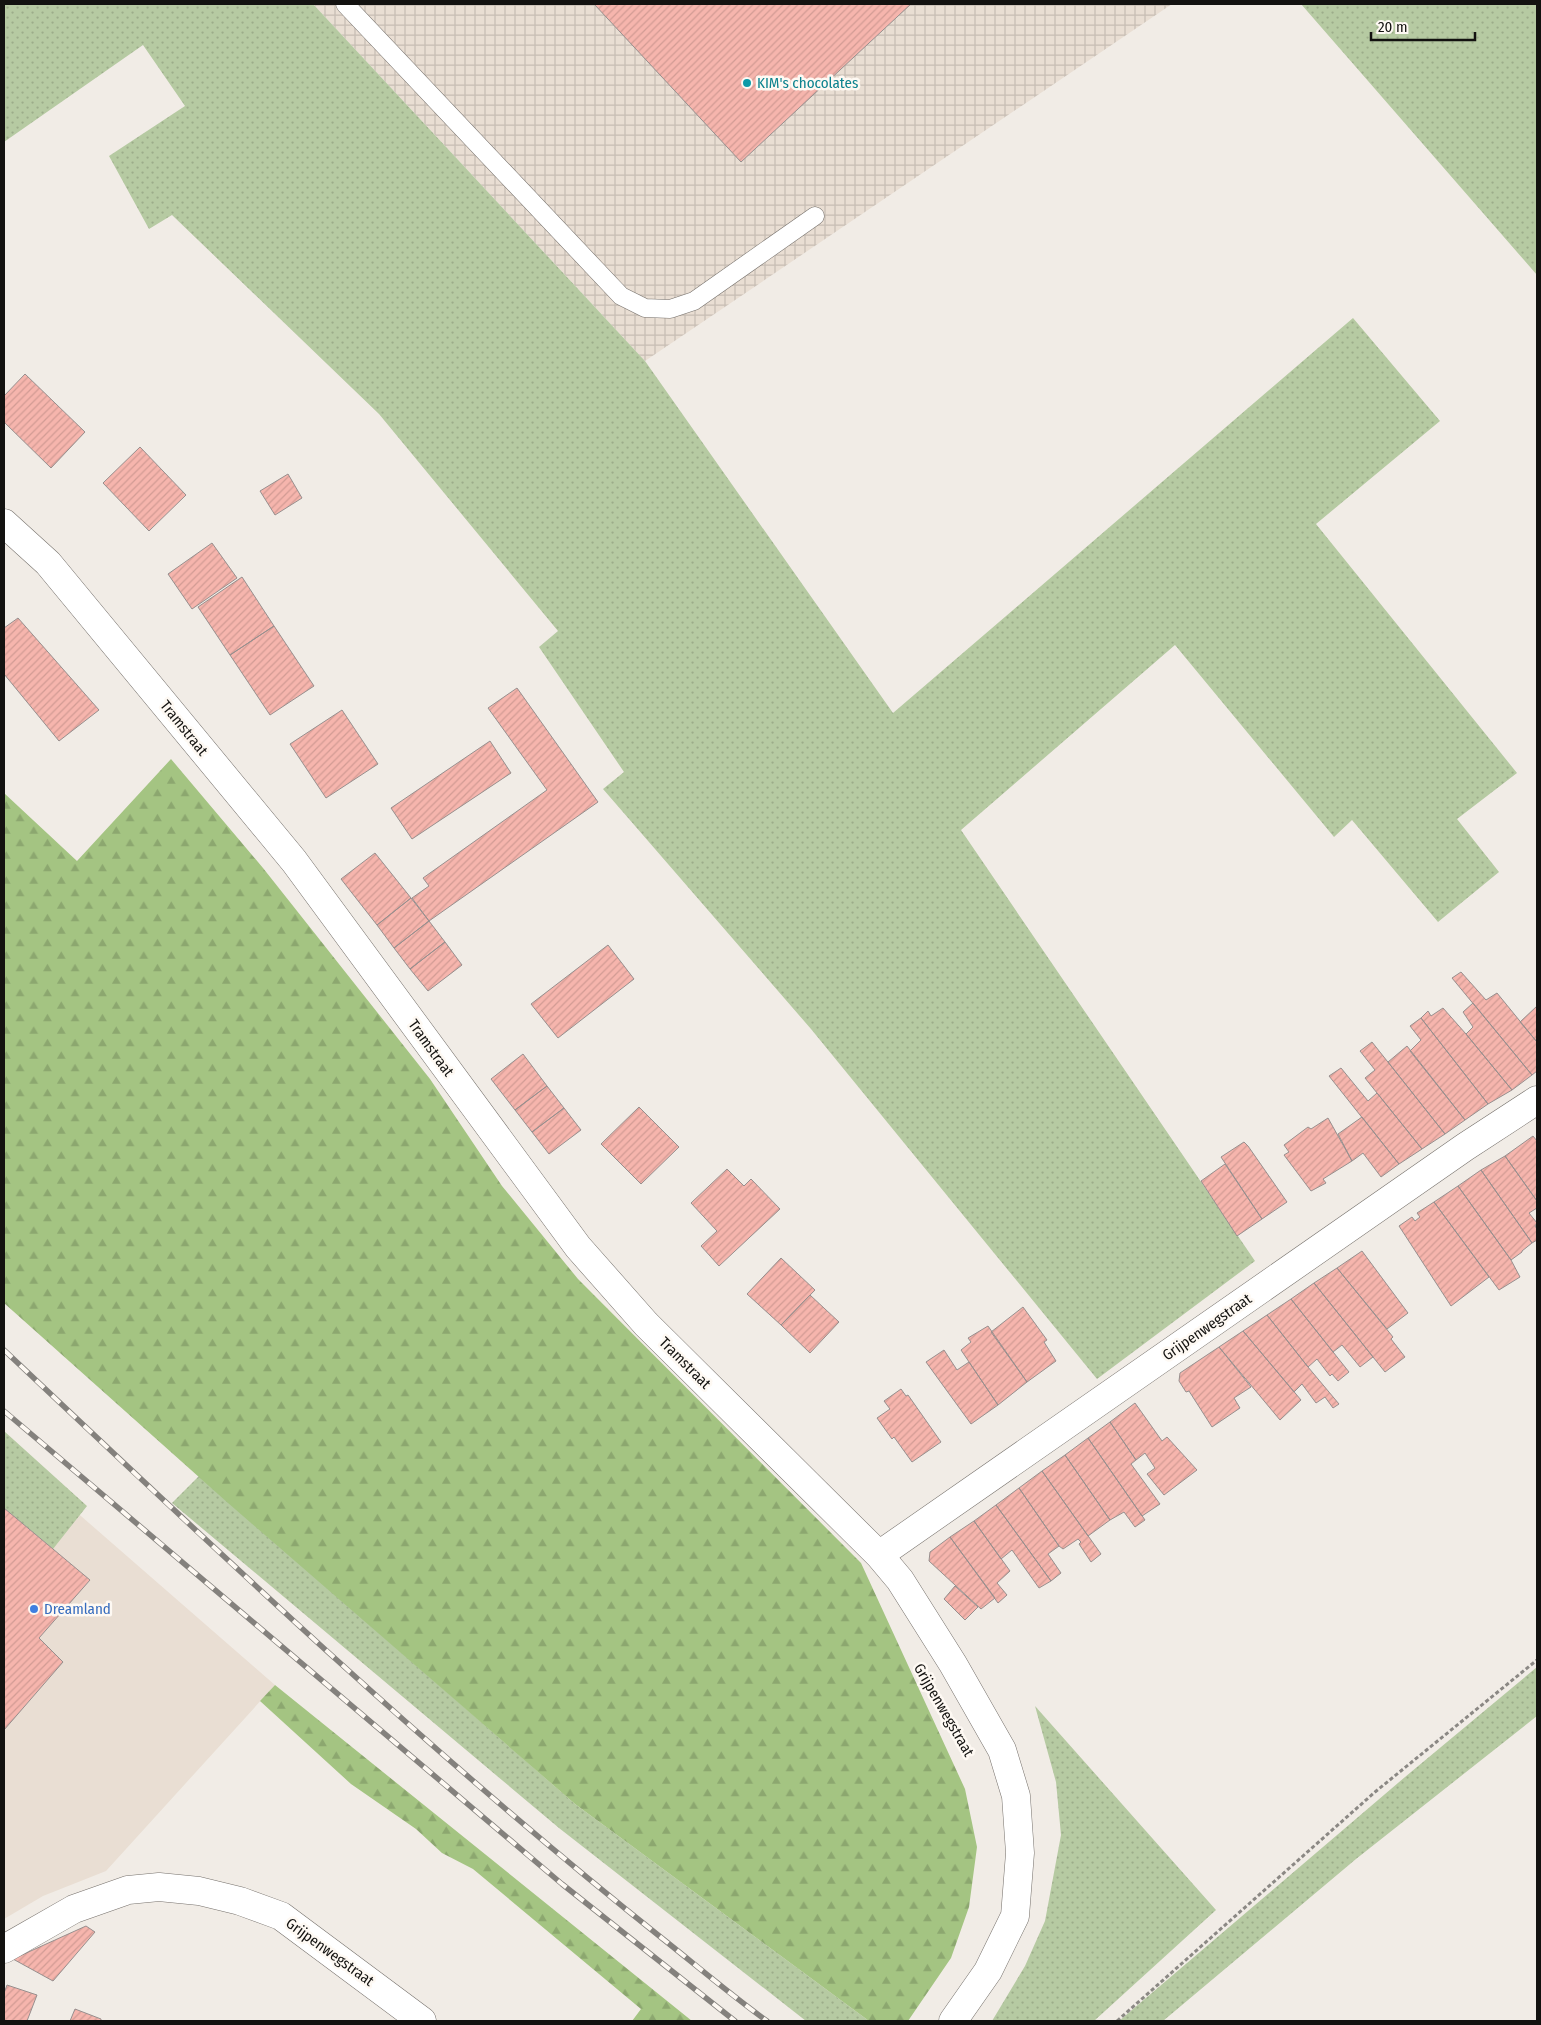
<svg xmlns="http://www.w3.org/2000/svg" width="1541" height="2025" font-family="'Fira Sans Condensed',sans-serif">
	<defs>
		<pattern id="industrial-grid" width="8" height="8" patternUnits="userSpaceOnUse" patternTransform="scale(1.25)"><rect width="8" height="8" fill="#e9ded3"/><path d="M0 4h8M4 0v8" fill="none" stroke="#c7bdb4"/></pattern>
		<pattern id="grass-dots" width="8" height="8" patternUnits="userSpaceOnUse" patternTransform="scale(1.25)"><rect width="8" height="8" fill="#b6caa2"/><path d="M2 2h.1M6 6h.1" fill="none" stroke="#9cac8a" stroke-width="1.8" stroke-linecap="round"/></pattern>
		<pattern id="forest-firs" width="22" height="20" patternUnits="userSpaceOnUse" patternTransform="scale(1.25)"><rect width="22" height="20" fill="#a4c482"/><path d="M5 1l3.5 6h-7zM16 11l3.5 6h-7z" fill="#8ca76f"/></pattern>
		<pattern id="building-hatch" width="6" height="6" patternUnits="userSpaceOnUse" patternTransform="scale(1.25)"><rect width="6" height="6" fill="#f6b5ad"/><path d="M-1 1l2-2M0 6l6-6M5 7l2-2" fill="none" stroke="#d29b94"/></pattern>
	</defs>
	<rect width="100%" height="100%" fill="#f1ece6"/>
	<!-- built -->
	<path fill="#e9ded3" d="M4 1449 275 1685 106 1871 43 1896 4 1919Z"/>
	<!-- industrial -->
	<path fill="url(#industrial-grid)" d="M313 4H1172L645 361Z"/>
	<!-- grass -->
	<path fill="url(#grass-dots)" d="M4 4H313L645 361 893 713 1353 318 1440 421 1316 524 1517 773 1457 819 1499 872 1438 922 1352 820 1334 837 1175 645 961 830 1255 1261 1097 1379 811 1029 603 789 624 772 539 647 558 631 379 414 172 215 149 229 109 156 185 106 143 45 4 142Z
		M1301 4H1537V275Z
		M4 1431 87 1506 53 1549 4 1508Z
		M199 1476 575 1804 869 2021H806L559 1828 172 1503Z
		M1537 1667V1716L1356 1859 1163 2021H1119L1405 1777Z
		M1035 1706 1216 1910 1094 2021H992L1025 1966 1045 1921 1061 1835 1056 1782Z"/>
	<!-- forest -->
	<path fill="url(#forest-firs)" d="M171 759 263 868 430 1079 502 1186 578 1279 861 1563 965 1789 977 1847 969 1907 951 1958 908 2021H869L575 1804 228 1503 4 1303V793L77 861Z
		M275 1685 692 2021H632L641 2009 473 1869 442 1853 416 1829 351 1784 260 1701Z"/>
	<!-- building -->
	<path fill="url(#building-hatch)" stroke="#978f8e" d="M594 4H911L741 162Z
		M25 374 85 432 51 468 4 422V396Z
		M140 447 186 495 149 531 103 483Z
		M288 474 302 498 275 515 260 491Z
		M212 543 237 578 192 609 168 574Z
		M242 577 274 626 230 655 198 607Z
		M18 618 99 710 59 741 4 674V628Z
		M274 626 314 686 270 715 230 655Z
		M517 688 598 802 429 921 412 898 429 886 423 878 547 790 488 708Z
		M342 710 378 764 326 798 290 744Z
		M490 741 511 773 412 839 391 808Z
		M375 853 411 898 377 925 341 879Z
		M411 898 429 921 394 948 377 925Z
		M429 921 445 942 410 969 394 948Z
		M445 942 462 965 428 991 410 969Z
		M608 945 634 979 558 1038 531 1004Z
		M1461 972 1486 1000 1497 993 1537 1042V1071L1532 1075 1452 978Z
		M1473 1003 1532 1075 1512 1090 1466 1034 1473 1027 1463 1012Z
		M1537 1006V1042L1520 1022Z
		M1443 1008 1466 1034 1512 1090 1488 1104 1421 1018 1428 1011 1431 1016Z
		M1421 1018 1488 1104 1465 1120 1410 1051 1421 1040 1410 1026Z
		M1372 1042 1445 1134 1422 1149 1365 1078 1375 1070 1360 1051Z
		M1407 1046 1465 1120 1445 1134 1388 1062Z
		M523 1054 547 1086 515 1110 491 1079Z
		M1341 1068 1368 1101 1377 1093 1422 1149 1399 1164 1329 1076Z
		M547 1086 564 1108 532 1132 515 1110Z
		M639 1107 679 1147 641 1184 601 1144Z
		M564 1108 581 1130 549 1154 532 1132Z
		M1362 1117 1399 1164 1381 1177 1363 1153 1352 1161 1338 1134Z
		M1328 1118 1352 1161 1323 1179 1326 1183 1311 1191 1284 1155 1289 1152 1284 1145 1308 1127 1311 1129Z
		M1533 1136 1537 1141V1201L1505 1156Z
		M1244 1142 1248 1146 1287 1202 1262 1219 1221 1157Z
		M1505 1156 1537 1201V1208L1529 1213 1537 1223 1535 1226 1537 1229V1240L1532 1243 1481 1170Z
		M1225 1164 1262 1219 1237 1236 1201 1181Z
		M727 1169 744 1186 751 1179 780 1209 719 1266 701 1246 717 1231 691 1203Z
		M1481 1170 1532 1243 1522 1251V1252L1511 1260 1458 1186Z
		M1458 1186 1511 1260 1520 1277 1499 1290 1434 1202Z
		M1434 1202 1489 1277 1451 1306 1399 1226 1412 1217 1415 1221 1420 1217 1417 1213Z
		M1362 1251 1408 1313 1387 1329 1337 1268Z
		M781 1258 815 1290 781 1325 747 1294Z
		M1337 1268 1393 1337 1391 1339 1405 1357 1385 1372 1314 1283Z
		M1314 1283 1373 1357 1360 1367 1342 1345 1333 1352 1291 1299Z
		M810 1295 839 1322 810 1353 781 1325Z
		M1291 1299 1349 1372 1338 1381 1332 1374 1330 1376 1317 1359 1308 1367 1267 1315Z
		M1023 1307 1047 1340 1044 1342 1056 1361 1027 1382 991 1332Z
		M1267 1315 1308 1367 1339 1404 1333 1408 1325 1397 1316 1403 1302 1384 1294 1392 1243 1331Z
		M988 1326 1027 1382 998 1405 961 1350 971 1342 968 1338Z
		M1243 1331 1301 1400 1280 1420 1219 1347Z
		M1219 1347 1251 1387 1234 1398 1240 1408 1212 1427 1189 1391 1186 1392 1179 1381 1180 1373Z
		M944 1350 957 1370 969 1362 998 1405 971 1424 926 1362Z
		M901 1389 906 1396 908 1395 941 1442 912 1462 894 1437 892 1439 877 1418 890 1409 884 1401Z
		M1135 1403 1162 1441 1167 1437 1197 1470 1164 1495 1147 1474 1155 1468 1145 1453 1136 1460 1110 1422Z
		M1110 1422 1136 1460 1131 1464 1160 1504 1142 1516 1088 1438Z
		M1088 1438 1145 1520 1135 1527 1124 1512 1110 1520 1065 1455Z
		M1065 1455 1110 1520 1088 1536 1042 1471Z
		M1042 1471 1101 1554 1091 1562 1079 1544 1081 1542 1078 1539 1063 1549 1059 1546 1019 1488Z
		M1019 1488 1059 1546 1048 1554 1061 1573 1051 1581 996 1505Z
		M996 1505 1051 1581 1039 1588 1012 1550 1001 1559 974 1521Z
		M4 1508 90 1580 39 1638 63 1662 4 1730Z
		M974 1521 1010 1571 997 1583 1007 1595 998 1603 950 1537Z
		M950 1537 995 1598 981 1609 929 1561 930 1552Z
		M955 1586 978 1607 965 1620 944 1599Z
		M86 1926 95 1932 53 1981 13 1959Z
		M7 1985 37 1995 27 2021H4V1993Z
		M75 2009 101 2019V2021H70Z"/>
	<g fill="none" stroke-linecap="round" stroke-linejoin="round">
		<!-- service casing -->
		<g stroke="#76716c" stroke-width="19">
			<path id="service" d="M345 4 621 296 645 308 670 309 694 301 815 216"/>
		</g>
		<!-- minor casing -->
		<g stroke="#76716c" stroke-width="29">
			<path id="minor" d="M4 523 48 563 294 861 578 1247 646 1324 879 1555 900 1580 953 1664 1002 1750 1016 1796 1020 1853 1015 1916 988 1971 953 2021
				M879 1555 1465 1147 1537 1100
				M4 1949 74 1909 128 1890 159 1887 199 1891 240 1901 281 1916 422 2021"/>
		</g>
		<!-- path -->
		<path stroke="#8b8884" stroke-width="3" stroke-dasharray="4 2.5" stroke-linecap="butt" d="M1117 2021 1375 1792 1537 1660"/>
		<!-- service -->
		<use href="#service" stroke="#fff" stroke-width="18"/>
		<!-- minor -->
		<use href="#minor" stroke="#fff" stroke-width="28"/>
		<!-- rail casing -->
		<g stroke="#84817d" stroke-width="5.5">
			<path id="rail" d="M4 1350C218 1552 432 1755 663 1939 697 1966 731 1995 767 2021
				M4 1411 562 1884 735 2021"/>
		</g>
		<!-- rail -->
		<use href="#rail" stroke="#fef9f3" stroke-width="4" stroke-dasharray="11" stroke-linecap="butt"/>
	</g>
	<!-- markers -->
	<circle fill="#0f9aa8" stroke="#fef9f3" stroke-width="2" cx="747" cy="83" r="5"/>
	<circle fill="#3f7fe0" stroke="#fef9f3" stroke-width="2" cx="34" cy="1609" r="5"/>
	<g text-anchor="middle" stroke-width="5" stroke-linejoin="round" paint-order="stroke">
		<!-- culture labels -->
		<g font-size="15" fill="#0d838f" stroke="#fef9f3" text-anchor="start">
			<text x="757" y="88">KIM's chocolates</text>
		</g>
		<!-- street labels -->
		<g font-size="15" fill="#131210" stroke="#fef9f3">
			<text transform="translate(184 728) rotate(51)" y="5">Tramstraat</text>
			<text transform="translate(431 1048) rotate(54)" y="5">Tramstraat</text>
			<text transform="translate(1207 1327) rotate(-35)" y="5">Grijpenwegstraat</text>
			<text transform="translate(685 1363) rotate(45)" y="5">Tramstraat</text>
			<text transform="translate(944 1710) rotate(60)" y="5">Grijpenwegstraat</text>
			<text transform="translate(330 1952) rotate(36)" y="5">Grijpenwegstraat</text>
		</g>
		<!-- shop labels -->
		<g font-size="15" fill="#366cbe" stroke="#fef9f3" text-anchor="start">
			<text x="44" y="1614">Dreamland</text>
		</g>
	</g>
	<!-- border -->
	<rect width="1541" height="2025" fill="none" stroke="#131210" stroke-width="10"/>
	<!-- scale -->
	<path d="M1371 32v8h104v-8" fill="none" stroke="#131210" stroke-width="2.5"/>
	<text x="1378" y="32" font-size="15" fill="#131210" stroke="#fef9f3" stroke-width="4" paint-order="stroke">20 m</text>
</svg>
